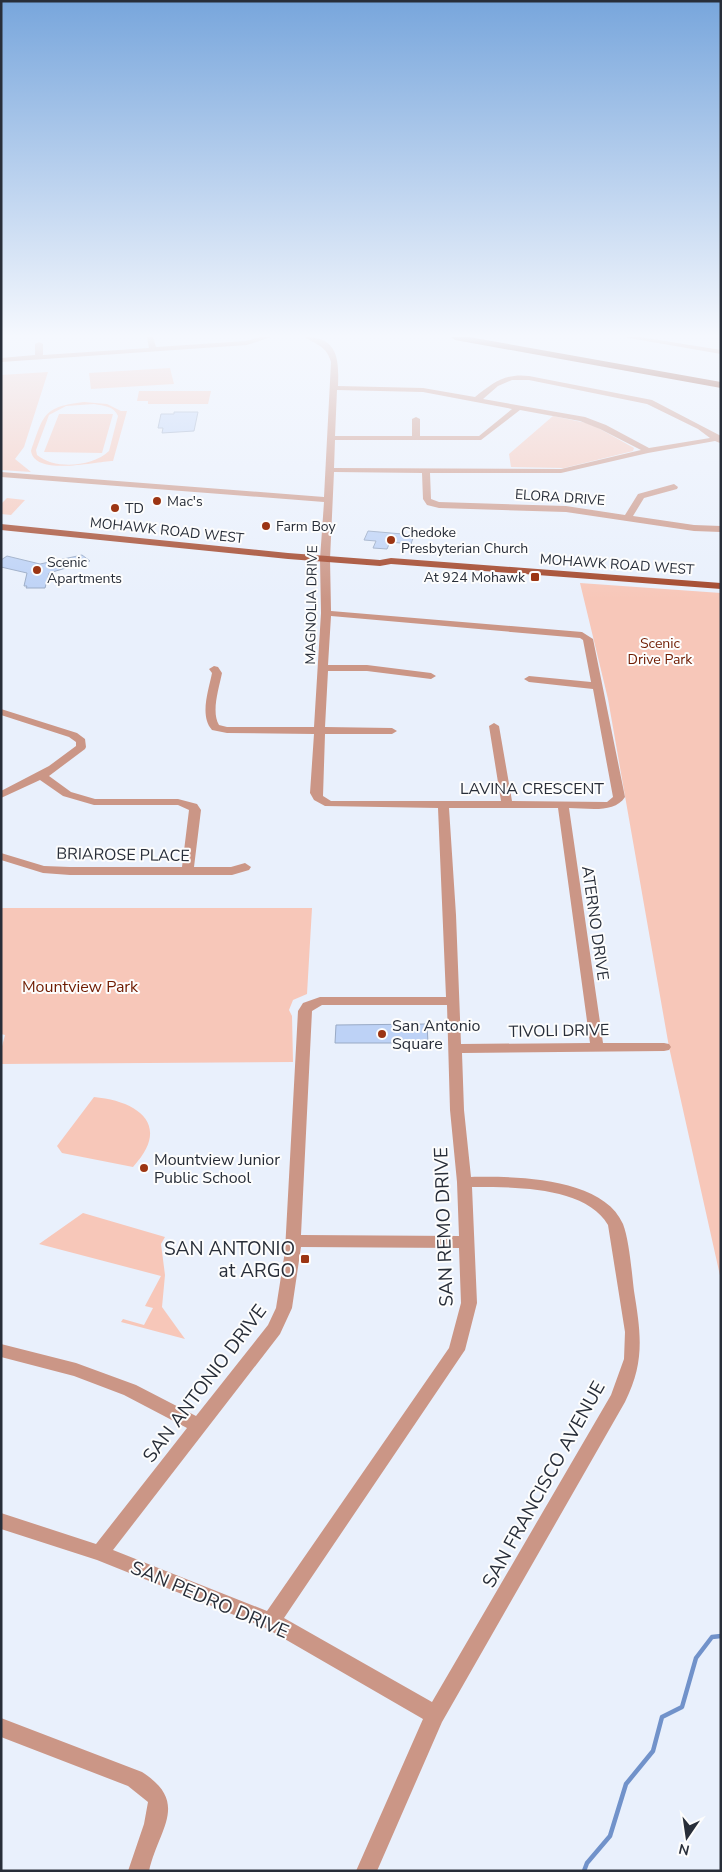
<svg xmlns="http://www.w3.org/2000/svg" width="722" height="1872" font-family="'Nunito Sans',sans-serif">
	<rect width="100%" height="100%" fill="#e9f0fc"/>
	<!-- green -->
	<path fill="#f7c7b9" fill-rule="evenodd" d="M170 368 174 384 91 389 89 373Z
		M48 372 24 447 15 459 31 472 1 470V375Z
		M139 391H211L208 404H148V401H137Z
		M84 402 107 404 121 411H127L113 461C97 461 35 477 31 451 44 414 43 407 84 402ZM94 404C104 406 114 406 118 416L109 451C92 467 55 470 37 455L36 450 49 415 66 406Z
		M59 414H113L102 453 44 452Z
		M553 416 591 424 634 448 633 451 564 468 511 467 509 454Z
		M7 498 25 500 11 515 1 514V504Z
		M580 583 721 593V1280L669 1047 608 699Z
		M1 908H312L307 994 293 1000 289 1010 292 1016 293 1062 1 1064V1050L5 1035 1 1034Z
		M94 1097C138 1101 172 1125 133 1167L62 1153 57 1146Z
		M83 1213 165 1237 161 1244 165 1275 162 1307 185 1339 121 1322 123 1319 144 1325 153 1308 145 1306 161 1276 39 1244Z"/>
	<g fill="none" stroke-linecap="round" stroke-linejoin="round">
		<!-- stream -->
		<path stroke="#7192ca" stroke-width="4.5" d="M584 1871 587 1863 610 1836 626 1784 653 1751 662 1717 682 1707 696 1658 712 1637 721 1636"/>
	</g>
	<!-- building -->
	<path fill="#bdd2f6" stroke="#99aac5" d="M174 412H198L194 431 162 433 163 428H158L161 414H174Z
		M368 531 414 535 411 544 390 542 387 549 373 548 376 541 364 540Z
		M82 555 90 561 49 573 45 588H26L27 586H24L27 573 1 567V560L7 556 40 564Z
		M427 1024 428 1043H335L336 1025Z"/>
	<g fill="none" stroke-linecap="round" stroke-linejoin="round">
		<!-- minor -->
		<path fill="#cb9686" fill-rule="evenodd" d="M147 337H153L156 347 246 341 260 337H271L247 345 1 362V358L35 355V344L39 342 43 344V355L149 348Z
			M305 337C338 337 339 359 338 386L423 388 475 397C493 383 505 373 529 376L652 400 721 436 720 443 715 441 648 453 561 473H430L431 499 439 502 566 506 625 515 638 494 674 484 678 487 677 489 644 498 633 516 694 525 721 526V532L694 531 566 512 439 508 427 505 423 499 422 473 334 472 330 559 331 611 582 632 593 639 625 797C614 814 587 808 569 808L603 1043H664L669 1044 671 1047 669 1050 664 1051 462 1053 464 1110 471 1177C513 1176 603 1177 623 1224 629 1239 632 1274 634 1291 641 1334 645 1362 625 1402L442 1722 377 1871H356L423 1719 264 1627 97 1560 1 1529V1513L96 1544 187 1428 124 1395 74 1376 1 1357V1344L76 1363 136 1385 196 1416 268 1325 276 1308 285 1251 298 1011 303 1003 320 997H446L438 808 325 806 314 800 310 793 314 734 227 733 212 730C199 716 209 689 212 673L209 669 214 666 218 667 222 673C219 688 211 712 219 725L227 727H314L321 613 320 559 324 502 1 477V472L324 497 331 362C327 346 316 345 305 337ZM512 380H529L647 404 698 429 710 438 649 448 606 425 585 417 483 399 498 386ZM337 390 423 392 512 409 479 436H420V419L416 417 412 419V436H335ZM520 410 580 421 600 429 641 450 561 469 334 468 335 440H481ZM331 616 580 638 583 640 591 682 529 676 524 679 529 682 593 689 613 797 607 802 512 801 499 726 494 723 489 726 501 801H331L323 796 325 734H392L397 731 392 728 325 727 328 671H367L431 679 436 676 431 673 367 665H328ZM449 808H558L590 1043 461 1044 456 915ZM322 1005H447L450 1110 457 1182 459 1236 301 1235 312 1011ZM472 1187C511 1187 586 1186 608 1225L625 1332 624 1359 611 1395 432 1702 284 1618 465 1350 477 1303ZM301 1247 459 1248 461 1303 449 1348 267 1611 113 1550 280 1334 292 1308Z
			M623 337H640L721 350V354Z
			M1 709 77 733 85 739 86 747 85 749 49 776 71 792 95 799H178L197 804 201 810 194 867H231L245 863 251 867 249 870 232 875H70L43 873 1 860V853L44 866 70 867H182L189 810 178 805H94L63 796 40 780 1 798V791L49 766 76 746V742L69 737 1 715Z
			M1 1718 142 1772C190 1803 159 1828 149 1871H128L144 1824 148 1802 128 1786 1 1737Z"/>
		<!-- major -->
		<path fill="#a3472b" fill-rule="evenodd" d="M1 524 288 553 380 560 391 558 721 583V589L391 564 380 566 288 559 1 530Z"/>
		<!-- highway -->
		<path fill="#873318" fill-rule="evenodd" d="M451 337H469L721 382V388L455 340Z"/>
	</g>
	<!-- sky -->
	<linearGradient id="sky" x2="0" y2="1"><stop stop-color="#78a6dc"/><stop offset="0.56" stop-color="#f5f8fe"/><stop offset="1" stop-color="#f5f8fe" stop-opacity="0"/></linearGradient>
	<rect width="722" height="599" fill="url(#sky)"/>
	<!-- markers -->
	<g fill="#9c3513" stroke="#fdfdfd" stroke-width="2">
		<circle cx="157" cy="501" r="5"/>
		<circle cx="115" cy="508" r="5"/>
		<circle cx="266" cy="526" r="5"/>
		<circle cx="391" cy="540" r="5"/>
		<circle cx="37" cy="570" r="5"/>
		<rect x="530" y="572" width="10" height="10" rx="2.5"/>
		<circle cx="382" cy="1034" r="5"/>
		<circle cx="144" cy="1168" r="5"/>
		<rect x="300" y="1254" width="10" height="10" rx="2.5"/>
	</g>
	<g text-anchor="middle" stroke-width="4" stroke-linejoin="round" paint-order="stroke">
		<!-- far-street labels -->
		<g font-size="14" fill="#282e39" stroke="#fdfdfd">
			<text transform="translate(560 497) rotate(4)" y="5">ELORA DRIVE</text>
			<text transform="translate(167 530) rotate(6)" y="5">MOHAWK ROAD WEST</text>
			<text transform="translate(617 564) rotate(4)" y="5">MOHAWK ROAD WEST</text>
			<text transform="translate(311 605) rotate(-89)" y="5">MAGNOLIA DRIVE</text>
		</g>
		<!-- far-poi labels -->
		<g font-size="14" fill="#282e39" stroke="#fdfdfd" text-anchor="start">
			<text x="167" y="506">Mac's</text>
			<text x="125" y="513">TD</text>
			<text x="276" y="531">Farm Boy</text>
			<text x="401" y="537">Chedoke<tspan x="401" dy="16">Presbyterian Church</tspan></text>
			<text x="47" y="567">Scenic<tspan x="47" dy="16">Apartments</tspan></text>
			<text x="525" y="582" text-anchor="end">At 924 Mohawk</text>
		</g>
		<!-- far-park labels -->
		<g font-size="14" fill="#6f1b00" stroke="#fdfdfd">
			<text x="660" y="648">Scenic<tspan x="660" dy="16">Drive Park</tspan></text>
		</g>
		<!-- street labels -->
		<g font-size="16" fill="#282e39" stroke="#fdfdfd">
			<text x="532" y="794">LAVINA CRESCENT</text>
			<text transform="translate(123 854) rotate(1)" y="6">BRIAROSE PLACE</text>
			<text transform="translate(596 923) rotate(82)" y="6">ATERNO DRIVE</text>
			<text transform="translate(559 1030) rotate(-1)" y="6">TIVOLI DRIVE</text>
		</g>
		<!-- park labels -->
		<g font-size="16" fill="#6f1b00" stroke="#fdfdfd">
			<text x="80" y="992">Mountview Park</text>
		</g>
		<!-- poi labels -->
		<g font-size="16" fill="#282e39" stroke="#fdfdfd" text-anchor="start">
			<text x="392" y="1031">San Antonio<tspan x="392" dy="18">Square</tspan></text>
			<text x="154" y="1165">Mountview Junior<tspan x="154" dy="18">Public School</tspan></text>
		</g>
		<!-- near-street labels -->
		<g font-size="19" fill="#282e39" stroke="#fdfdfd">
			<text transform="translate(443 1227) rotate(-92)" y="7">SAN REMO DRIVE</text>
			<text transform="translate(204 1383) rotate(-53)" y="7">SAN ANTONIO DRIVE</text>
			<text transform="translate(543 1484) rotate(-61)" y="7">SAN FRANCISCO AVENUE</text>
			<text transform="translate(210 1599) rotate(23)" y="7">SAN PEDRO DRIVE</text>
		</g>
		<!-- near-poi labels -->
		<g font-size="19" fill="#282e39" stroke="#fdfdfd" text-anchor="end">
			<text x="295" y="1255">SAN ANTONIO<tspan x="295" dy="22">at ARGO</tspan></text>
		</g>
	</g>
	<!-- border -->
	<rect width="722" height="1872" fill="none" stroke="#282e39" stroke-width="5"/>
	<!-- north arrow -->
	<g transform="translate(687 1837) rotate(193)" stroke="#fdfdfd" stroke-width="4" paint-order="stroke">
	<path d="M0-4L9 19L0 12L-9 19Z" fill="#282e39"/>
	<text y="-8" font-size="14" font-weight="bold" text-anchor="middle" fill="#282e39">N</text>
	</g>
</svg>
